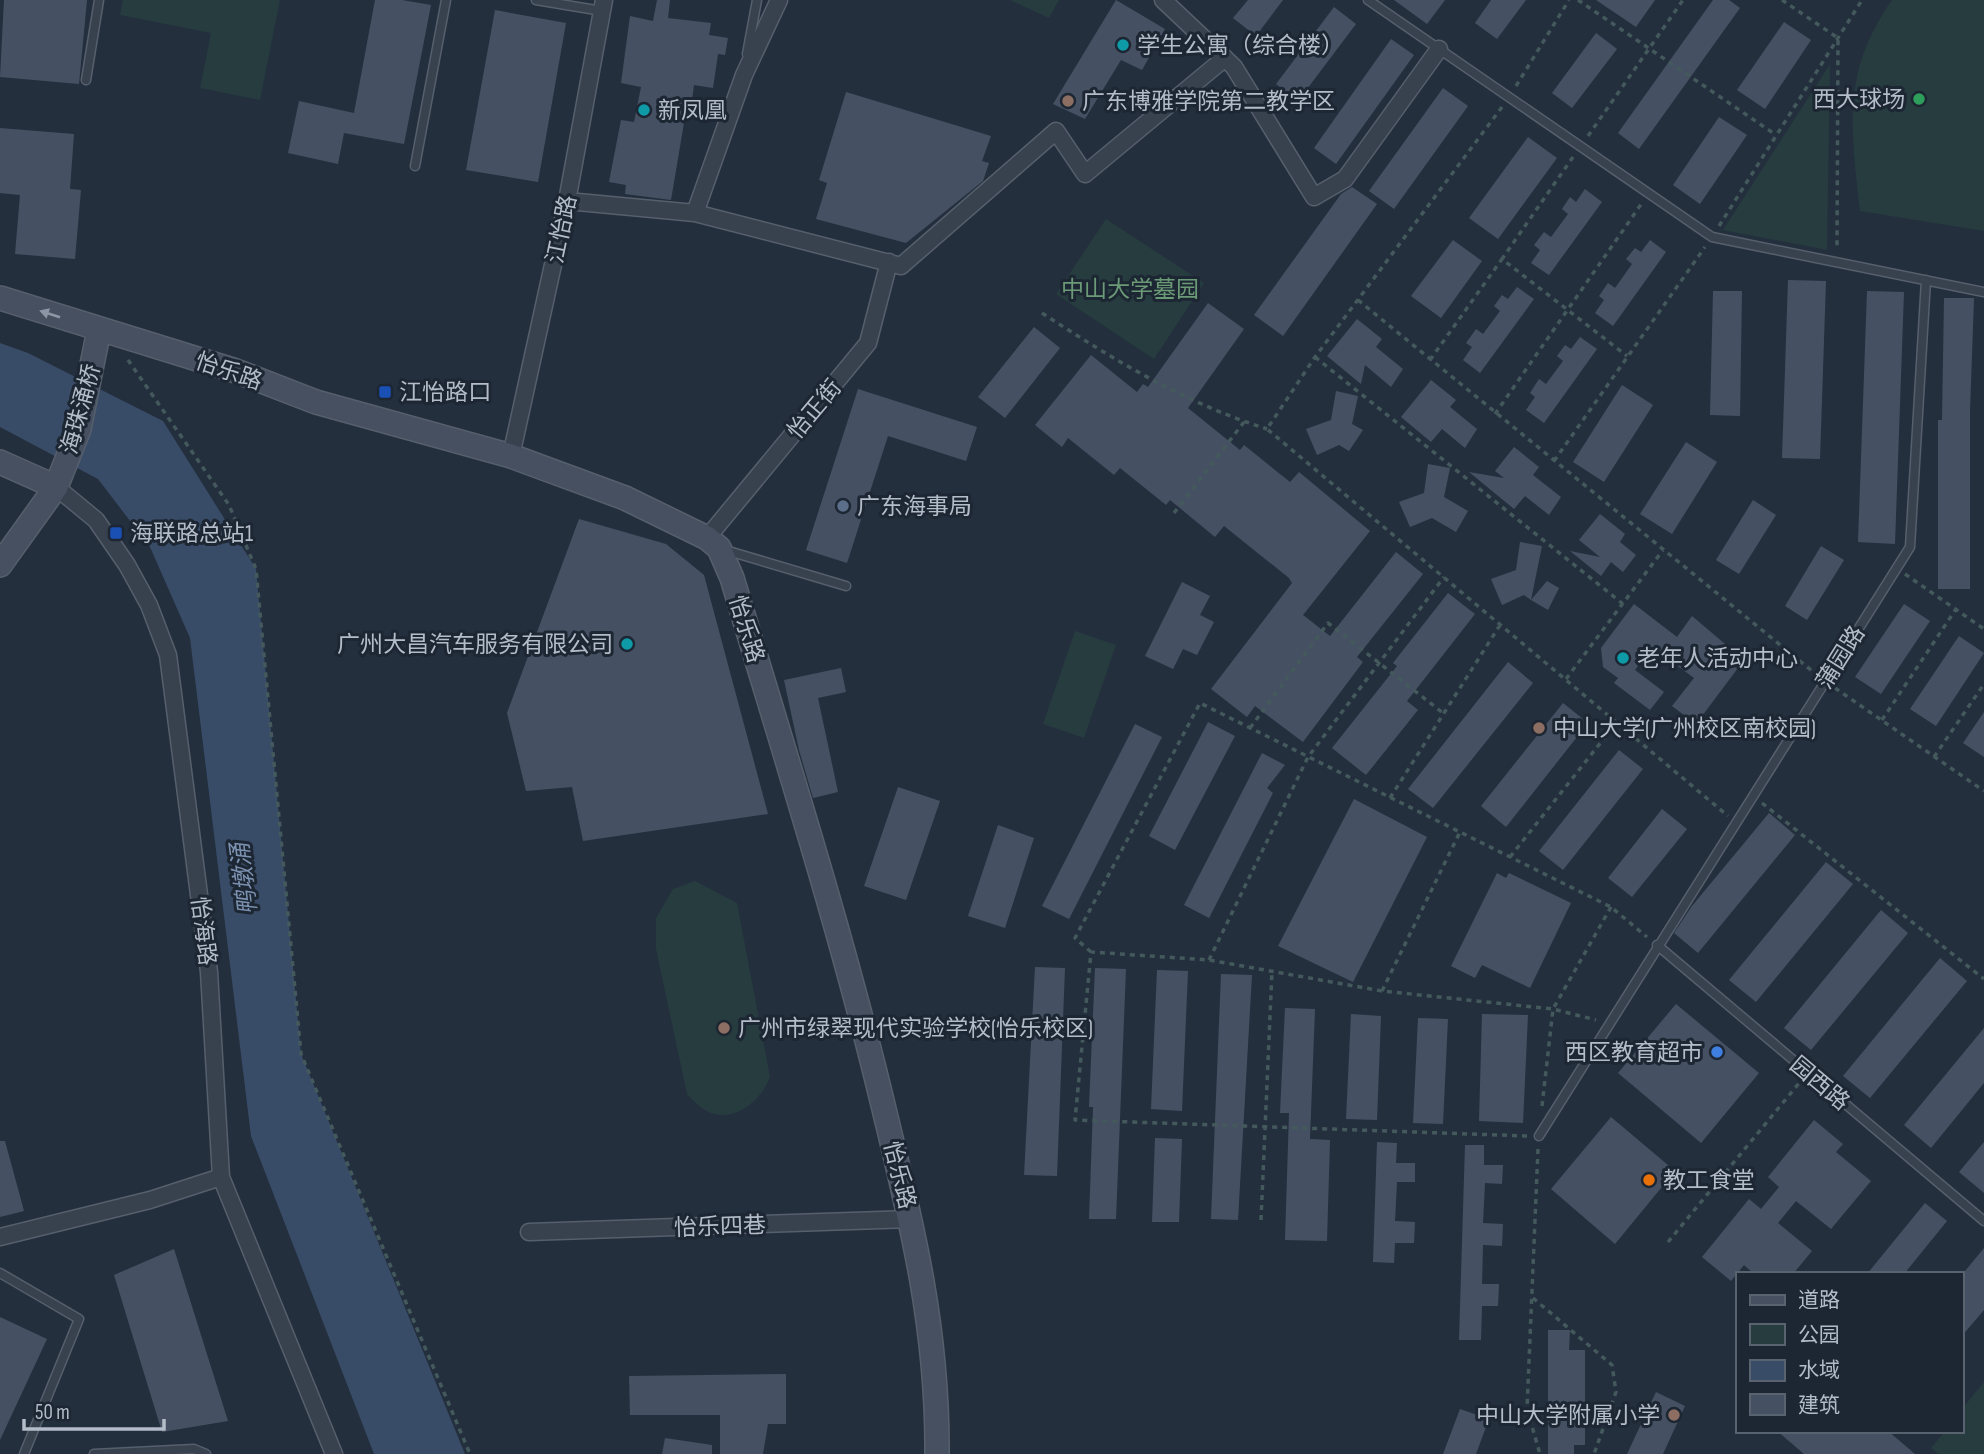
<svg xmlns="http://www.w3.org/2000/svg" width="1984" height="1454" font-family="'Sofia Sans Condensed','Noto Sans SC',sans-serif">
	<rect width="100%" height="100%" fill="#242f3e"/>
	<!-- green -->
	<path fill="#263c3f" d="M123 0H280L260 100 200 88 211 33 120 15Z
		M1010 0H1059L1049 18Z
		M1892 0H1984V231L1860 211C1851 129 1841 72 1892 0Z
		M1830 64 1827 250 1723 230Z
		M1106 219 1204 283 1154 359 1056 294Z
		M1075 631 1116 645 1084 738 1043 724Z
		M695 881 737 903 770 1077C761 1102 730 1127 703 1109 697 1105 692 1099 687 1094L656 949V918L673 889Z
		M1984 1382V1454H1938L1931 1448 1945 1431H1961V1410Z"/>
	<!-- water -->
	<path fill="#394c67" d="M0 343 28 353 163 421 256 569 301 1054 465 1454H374L251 1136 190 638 150 547 98 479 0 427Z"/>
	<!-- building -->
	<path fill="#455162" d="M4 0H87L79 84 0 77Z
		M375 0H402L431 5 404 144 344 133 338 164 288 153 299 101 354 113Z
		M657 0H670L668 18 711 23 709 35 728 38 725 55 718 54 713 88 694 85 692 100 688 99 671 200 625 194 626 185 609 182 621 120 634 122 641 87 621 83 630 16 653 21Z
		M1116 0 1165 29 1142 70 1121 60 1085 119 1053 104Z
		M1248 0H1283L1256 36 1233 18Z
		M1394 0H1445L1427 24Z
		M1491 0H1526L1497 39 1475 23Z
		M1596 0H1655L1636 27Z
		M1713 0H1729L1740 8 1639 149 1618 133Z
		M1334 7 1356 24 1298 101 1276 84Z
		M495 10 566 23 538 182 466 170Z
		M1784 22 1811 40 1765 109 1737 90Z
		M1596 33 1617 49 1572 108 1552 93Z
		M1391 39 1414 55 1336 164 1314 148Z
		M1443 88 1468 106 1394 209 1369 191Z
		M846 92 991 136 982 161 989 163 983 181 906 243 816 219 827 183 819 180Z
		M1719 117 1747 135 1700 204 1673 185Z
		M0 128 74 134 70 189 81 190 75 259 15 254 20 195 0 193Z
		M1528 137 1557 158 1498 239 1469 218Z
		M1352 187 1377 204 1283 336 1254 315 1341 194Z
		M1585 189 1602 202 1549 275 1531 263 1540 250 1534 245 1544 232 1551 237 1568 214 1562 209 1570 197 1576 202Z
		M1453 240 1482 261 1441 318 1411 296Z
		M1650 240 1666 252 1613 326 1595 313 1604 300 1599 296 1608 283 1615 288 1632 264 1626 259 1635 248 1641 252Z
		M1788 280 1826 281 1820 459 1782 458Z
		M1517 287 1534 299 1480 373 1463 360 1472 347 1466 343 1476 329 1483 334 1500 311 1494 306 1502 295 1508 299Z
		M1713 291H1742L1740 416 1710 415Z
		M1867 291 1904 292 1895 544 1858 542Z
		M1944 298H1974L1970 411V589H1938V420H1942Z
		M1208 303 1244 329 1188 408 1240 450 1244 445 1290 482 1299 472 1370 531 1303 615 1330 636 1396 552 1423 574 1357 657 1363 662 1303 742 1255 706 1247 717 1211 689 1292 583 1289 578 1224 526 1215 537 1170 500 1166 505 1120 468 1114 475 1068 438 1062 447 1035 425 1091 355 1137 392 1143 384 1148 387Z
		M1357 319 1382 339 1376 347 1403 369 1391 387 1365 365 1361 384 1327 356Z
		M1034 327 1060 348 1005 418 978 397Z
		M1580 337 1597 349 1544 423 1526 410 1535 397 1530 393 1539 379 1546 384 1563 361 1557 356 1565 345 1571 349Z
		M1431 380 1456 400 1450 407 1477 429 1465 448 1442 429 1431 442 1401 417Z
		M1622 385 1653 405 1604 482 1573 462Z
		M858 389 977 427 966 461 888 436 847 563 806 550Z
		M1336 391 1358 396 1352 424 1363 430 1349 451 1339 445 1317 455 1306 429 1331 420Z
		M1686 442 1717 462 1672 534 1640 514Z
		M1514 447 1539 467 1533 475 1561 497 1549 515 1525 496 1514 509 1469 472 1504 478 1495 471Z
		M1428 464 1450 468 1444 497 1468 511 1456 532 1432 518 1410 527 1399 502 1424 493Z
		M1753 500 1776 515 1739 574 1716 560Z
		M1600 514 1625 534 1620 542 1636 555 1623 572 1611 562 1601 576 1570 551 1600 557 1579 540Z
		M579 519 666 544 704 575 768 814 583 841 572 787 526 791 507 713Z
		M1520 542 1542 546 1531 600 1524 595 1502 605 1491 579 1516 570Z
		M1821 546 1844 560 1807 620 1785 606Z
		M1547 581 1559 588 1548 610 1531 600Z
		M1182 582 1210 596 1200 615 1214 622 1197 655 1183 649 1173 669 1145 656Z
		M1448 593 1475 614 1407 701 1418 710 1366 775 1332 748 1397 666 1393 663Z
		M1634 604 1677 637 1692 616 1744 660 1696 724 1672 706 1694 678 1652 647 1635 670 1664 692 1650 710 1614 683 1618 678 1603 667 1601 648Z
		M1904 604 1930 621 1881 694 1855 677Z
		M1959 636 1984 653 1936 726 1910 709Z
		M1508 662 1533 683 1433 808 1408 789Z
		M841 668 846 692 818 698 838 792 813 798 799 750 784 680Z
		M1563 703 1588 723 1506 827 1481 806Z
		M1984 712V757L1963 743Z
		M1208 722 1235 736 1175 850 1149 836Z
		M1135 724 1162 737 1069 919 1042 906Z
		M1619 750 1643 769 1563 870 1539 851Z
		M1262 753 1285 765 1267 788 1273 793 1209 918 1184 905Z
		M898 787 940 801 906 900 864 886Z
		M1354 799 1427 837 1353 982 1278 946Z
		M1662 809 1687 829 1632 897 1608 878Z
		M1769 813 1795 835 1698 953 1674 933 1692 906Z
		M998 825 1034 838 1005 928 968 916Z
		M1826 862 1853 884 1756 1002 1729 980Z
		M1497 873 1506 878 1509 873 1571 903 1530 988 1482 965 1475 978 1451 966Z
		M1881 910 1908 933 1811 1050 1784 1028Z
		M1940 958 1967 981 1870 1098 1843 1076Z
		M1035 967 1065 968 1057 1176 1024 1175Z
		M1095 968 1126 969 1116 1219H1089L1093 1107H1089Z
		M1157 970 1188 971 1182 1111 1151 1109Z
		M1221 974 1252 975 1238 1220 1211 1219Z
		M1676 1004 1759 1073 1701 1143 1618 1073Z
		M1285 1008 1315 1009 1310 1139 1330 1140 1327 1241 1285 1240 1289 1113H1280Z
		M1351 1014 1381 1016 1377 1120 1346 1119Z
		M1482 1014 1528 1015 1523 1123 1479 1121Z
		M1418 1018 1448 1019 1443 1124 1413 1123Z
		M1984 1028V1083L1931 1148 1904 1125Z
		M1611 1117 1675 1171 1615 1244 1551 1189Z
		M1814 1120 1843 1144 1836 1152 1871 1181 1831 1229 1796 1201 1778 1223 1812 1251 1793 1274H1754L1744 1265 1731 1281 1702 1257 1749 1199 1761 1209 1779 1187 1768 1177Z
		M1155 1138 1182 1139 1179 1222H1152Z
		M0 1141H5L24 1211 0 1217Z
		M1377 1142 1397 1143 1396 1163H1415V1182H1397L1395 1221 1415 1222 1414 1243H1395L1394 1263 1373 1262Z
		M1984 1142V1193L1959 1172Z
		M1465 1145H1484V1165H1503L1502 1184 1485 1183 1483 1223 1503 1224 1502 1246 1483 1245 1482 1284H1499L1498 1306H1482L1481 1340H1459Z
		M1925 1203 1947 1221 1904 1274H1867Z
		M1984 1248V1310L1961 1337V1276Z
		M174 1249 228 1421 162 1432 114 1275Z
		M0 1317 47 1339 0 1440Z
		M1548 1330H1570L1569 1350H1585V1445H1574V1454H1548Z
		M786 1374V1424H768L763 1454H720V1415H630L629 1376Z
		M1656 1392 1685 1406 1663 1454H1627Z
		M1460 1409 1489 1419 1476 1454H1443Z
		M1777 1431H1888L1915 1454H1804Z
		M665 1438 712 1445V1454H662Z"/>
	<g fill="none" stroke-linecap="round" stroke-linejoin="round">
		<!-- lane casing -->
		<g stroke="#565f6c" stroke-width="11">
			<path id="lane" d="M536 0 602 11
				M1368 0 1712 237 1984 292
				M747 54 757 0
				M86 80 99 0
				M415 166 446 0
				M725 550 846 586
				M1657 945 1984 1221
				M1539 1136 1910 547 1926 280
				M0 1273 79 1319 24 1454
				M94 1454 194 1449 206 1454"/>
		</g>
		<!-- street casing -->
		<g stroke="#565f6c" stroke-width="19">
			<path id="street" d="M1163 0 1234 67 1314 197 1345 179 1439 49
				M567 201 695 213 744 75 779 0
				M695 213 901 266 1056 131 1085 174 1225 58
				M511 456 567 201 604 0
				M56 487 96 520 127 565 149 605 168 655 209 972 221 1177 334 1454
				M707 538 868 343 889 262
				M529 1232 911 1219
				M0 1237 150 1200 221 1177"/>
		</g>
		<!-- secondary casing -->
		<g stroke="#565f6c" stroke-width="26">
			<path id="secondary" d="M0 298 236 371 316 402 511 456 625 498 707 538 719 548 732 578C785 755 841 930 884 1109 913 1228 938 1331 937 1454
				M0 462 56 487
				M0 565 56 487 79 429 99 330"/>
		</g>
		<!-- path -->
		<path stroke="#44595c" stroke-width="3.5" stroke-dasharray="5 5" stroke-linecap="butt" d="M1578 0 1776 135
			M1782 0 1838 38 1837 250
			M1516 86 1569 0
			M1502 107 1315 357 1267 429 1728 816
			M1588 136 1683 0
			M1573 157 1502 259 1627 356
			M1719 226 1862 0
			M1358 300 1817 675
			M1042 313C1114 360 1185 403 1267 429
			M1315 357 1623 604
			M128 360 229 505 256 569 301 1054 470 1454
			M1430 360 1502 259
			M1495 414 1642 203
			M1554 461 1705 247
			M1174 513 1244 422
			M1905 574 1984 629
			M1566 679 1663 550
			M1835 688 1984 791
			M1882 720 1956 609
			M1250 728 1328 623 1443 713
			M1934 757 1984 684
			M1390 798 1500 625
			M1762 803 1984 979
			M1510 857 1617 722
			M1091 952 1075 938 1200 703 1611 907 1647 937
			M1209 960 1308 757 1444 577
			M1382 991 1460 832
			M1542 1106 1553 1009 1611 907
			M1527 1136 1075 1120 1091 952 1209 960 1382 991 1553 1009 1596 1020
			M1538 1149 1527 1409 1540 1454
			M1261 1220 1272 971
			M1668 1242 1800 1082
			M1533 1298 1612 1365 1616 1392 1594 1454"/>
		<!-- lane -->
		<use href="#lane" stroke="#38414e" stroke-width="8"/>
		<!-- street -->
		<use href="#street" stroke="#38414e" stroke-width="16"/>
		<!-- secondary -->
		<use href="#secondary" stroke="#465061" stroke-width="23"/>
	</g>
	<!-- one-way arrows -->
	<defs><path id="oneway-solid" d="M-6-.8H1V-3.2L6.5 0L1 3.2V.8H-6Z" transform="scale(1.75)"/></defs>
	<use fill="#8e96a5" href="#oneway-solid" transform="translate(50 314) rotate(-162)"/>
	<!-- markers -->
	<g fill="#0f9aa8" stroke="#1d2633" stroke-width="2.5">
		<circle cx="1123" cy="45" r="7"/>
		<circle cx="644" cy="110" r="7"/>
		<circle cx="627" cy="644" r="7"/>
		<circle cx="1623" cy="658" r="7"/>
	</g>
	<circle fill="#2e9e5b" stroke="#1d2633" stroke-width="2.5" cx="1919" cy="99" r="7"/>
	<g fill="#8d6e63" stroke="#1d2633" stroke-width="2.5">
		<circle cx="1068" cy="101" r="7"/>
		<circle cx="1539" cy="728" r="7"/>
		<circle cx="724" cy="1028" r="7"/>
		<circle cx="1674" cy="1415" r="7"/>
	</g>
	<g fill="#1a4fb4" stroke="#1d2633" stroke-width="2.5">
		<rect x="378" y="385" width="14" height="14" rx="3.5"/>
		<rect x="109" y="526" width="14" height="14" rx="3.5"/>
	</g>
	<circle fill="#5c6f8a" stroke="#1d2633" stroke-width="2.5" cx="843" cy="506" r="7"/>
	<circle fill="#3f7fe0" stroke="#1d2633" stroke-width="2.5" cx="1717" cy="1052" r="7"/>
	<circle fill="#e8710a" stroke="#1d2633" stroke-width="2.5" cx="1649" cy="1180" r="7"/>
	<g text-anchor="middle" stroke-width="6" stroke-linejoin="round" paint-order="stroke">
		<!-- poi labels -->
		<g font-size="23" fill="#b4bcc9" stroke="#1d2633" text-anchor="start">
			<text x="1137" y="53">学生公寓（综合楼）</text>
			<text x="1905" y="107" text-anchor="end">西大球场</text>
			<text x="1082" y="109">广东博雅学院第二教学区</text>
			<text x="658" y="118">新凤凰</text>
			<text x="399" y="400">江怡路口</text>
			<text x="857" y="514">广东海事局</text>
			<text x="130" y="541">海联路总站1</text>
			<text x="613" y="652" text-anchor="end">广州大昌汽车服务有限公司</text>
			<text x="1637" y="666">老年人活动中心</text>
			<text x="1553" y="736">中山大学(广州校区南校园)</text>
			<text x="738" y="1036">广州市绿翠现代实验学校(怡乐校区)</text>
			<text x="1703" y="1060" text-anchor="end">西区教育超市</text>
			<text x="1663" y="1188">教工食堂</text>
			<text x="1660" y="1423" text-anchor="end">中山大学附属小学</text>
		</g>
		<!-- street labels -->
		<g font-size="23" fill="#b4bcc9" stroke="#1d2633">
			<text transform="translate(561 229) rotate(-78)" y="8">江怡路</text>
			<text transform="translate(229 371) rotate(19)" y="8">怡乐路</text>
			<text transform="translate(80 409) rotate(-75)" y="8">海珠涌桥</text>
			<text transform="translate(814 409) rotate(-50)" y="8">怡正街</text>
			<text transform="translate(747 629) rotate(73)" y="8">怡乐路</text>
			<text transform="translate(1840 657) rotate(-58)" y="8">蒲园路</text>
			<text transform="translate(204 931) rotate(83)" y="8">怡海路</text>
			<text transform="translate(1820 1083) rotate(40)" y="8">园西路</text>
			<text transform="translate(900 1175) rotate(76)" y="8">怡乐路</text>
			<text transform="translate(720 1226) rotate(-2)" y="8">怡乐四巷</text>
		</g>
		<!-- park labels -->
		<g font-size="23" fill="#6b9a76" stroke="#1d2633">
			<text x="1130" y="297">中山大学墓园</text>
		</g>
		<!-- water labels -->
		<g font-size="24" font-style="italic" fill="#7c92b1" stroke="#1d2633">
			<text transform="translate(244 879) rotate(-97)" y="8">鸭墩涌</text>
		</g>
	</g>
	<!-- legend -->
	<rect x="1736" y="1272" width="228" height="161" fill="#1d2633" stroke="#59626f" stroke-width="2"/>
	<rect x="1750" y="1295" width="35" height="10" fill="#465061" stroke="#59626f" stroke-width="2"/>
	<text x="1798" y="1307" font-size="21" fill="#b4bcc9">道路</text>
	<rect x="1750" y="1324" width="35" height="21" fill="#263c3f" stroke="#59626f" stroke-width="2"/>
	<text x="1798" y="1342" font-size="21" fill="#b4bcc9">公园</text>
	<rect x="1750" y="1360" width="35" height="21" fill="#394c67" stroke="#59626f" stroke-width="2"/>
	<text x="1798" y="1377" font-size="21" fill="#b4bcc9">水域</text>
	<rect x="1750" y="1394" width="35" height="21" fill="#455162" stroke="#59626f" stroke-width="2"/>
	<text x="1798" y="1412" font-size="21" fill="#b4bcc9">建筑</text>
	<!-- scale -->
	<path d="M24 1419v10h140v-10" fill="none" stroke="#b4bcc9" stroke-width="3.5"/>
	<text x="35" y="1419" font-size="21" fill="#b4bcc9" stroke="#1d2633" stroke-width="5" paint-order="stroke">50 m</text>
</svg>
